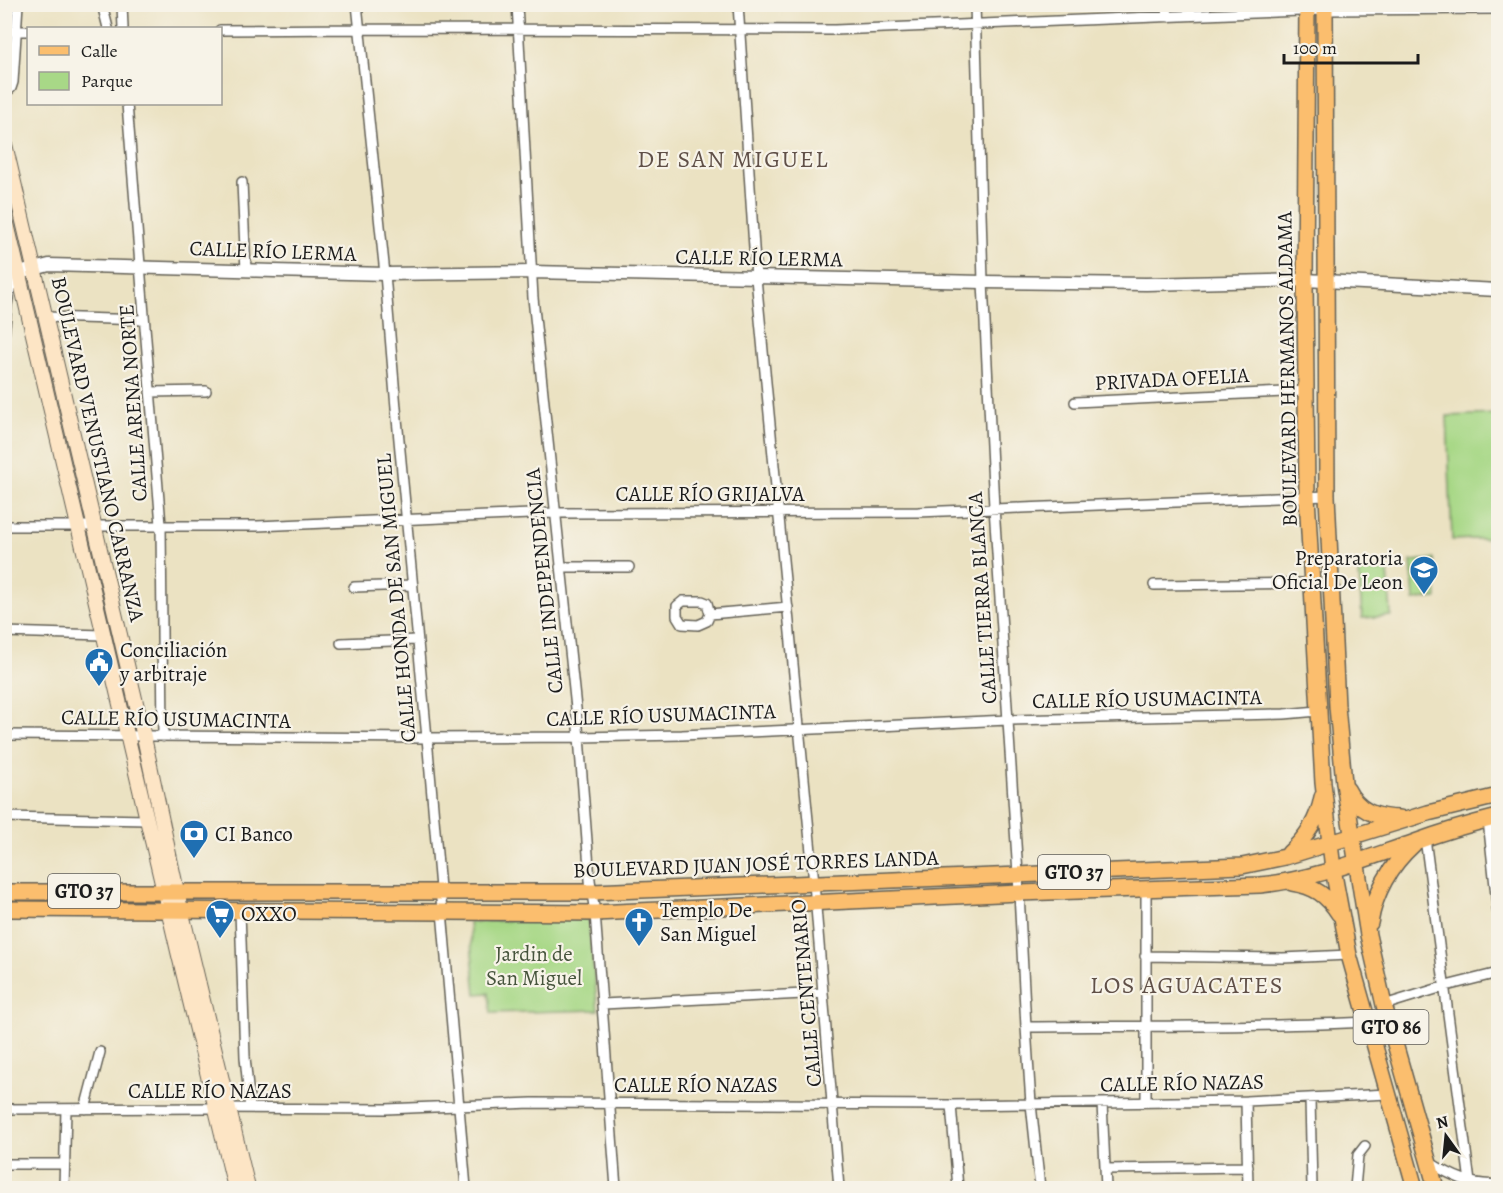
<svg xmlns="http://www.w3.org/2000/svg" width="1503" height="1193" font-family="Alegreya,serif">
	<rect width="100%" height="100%" fill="#f7f3e8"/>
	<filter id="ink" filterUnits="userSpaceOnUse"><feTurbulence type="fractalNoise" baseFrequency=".0167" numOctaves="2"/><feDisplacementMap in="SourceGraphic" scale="12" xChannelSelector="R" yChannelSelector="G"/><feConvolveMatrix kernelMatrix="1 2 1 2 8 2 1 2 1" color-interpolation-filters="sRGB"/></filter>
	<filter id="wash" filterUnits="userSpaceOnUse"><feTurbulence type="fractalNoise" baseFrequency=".008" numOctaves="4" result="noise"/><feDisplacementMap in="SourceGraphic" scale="24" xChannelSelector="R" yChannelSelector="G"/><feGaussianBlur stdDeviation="1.35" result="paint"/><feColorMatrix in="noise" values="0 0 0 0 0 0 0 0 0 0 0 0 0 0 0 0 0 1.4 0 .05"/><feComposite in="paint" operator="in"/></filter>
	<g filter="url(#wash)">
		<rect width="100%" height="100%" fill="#ebe2c2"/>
		<!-- green -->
		<path fill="#a8d887" stroke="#627a52" stroke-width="1.5" d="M1498 414V538L1452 540 1447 416Z
			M1434 559 1437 598 1414 600 1411 561Z
			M1388 570 1391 616 1362 618 1359 572Z
			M588 918 598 1010 491 1013 489 993 476 994 469 922Z"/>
	</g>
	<g filter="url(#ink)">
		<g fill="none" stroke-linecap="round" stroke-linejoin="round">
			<!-- minor casing -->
			<g stroke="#646156" stroke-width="12">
				<path id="minor" d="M102 4 108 28
					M122 4 123 28
					M357 4 385 274 396 408 427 738 466 1188
					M517 4 533 298 579 737 590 880 595 913 616 1188
					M738 4 756 278 814 883 839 1188
					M975 4 983 282 994 507 1018 874 1026 1027 1031 1104 1040 1188
					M1165 4 1169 17
					M220 30 360 29 835 30 1325 10 1498 9
					M4 31H28
					M4 94 11 88 13 82 18 4
					M127 104 161 525 163 737
					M242 182 246 271
					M46 317 144 320
					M4 335C7 314 5 289 19 273
					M150 392 206 391
					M1075 402 1306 391
					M4 526H257L555 513 918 512 1327 496
					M560 567H629
					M1154 585 1312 583
					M354 587 412 585
					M683 601H702L707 603 710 614 707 621 698 625 682 624 677 616V606Z
					M710 614 788 607
					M4 632 103 635
					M341 643 417 640
					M4 735 427 738 579 737 682 735 1008 720 1284 714 1318 711
					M4 817 146 820
					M1488 820 1498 914
					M1425 838 1470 1182
					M240 911 245 1057 250 1108
					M1145 956 1283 958 1349 955
					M603 1004 823 993
					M1384 1005 1446 986 1498 973
					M1026 1027C1140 1025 1254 1028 1368 1022
					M1310 1099 1312 1188
					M1246 1101 1248 1188
					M1146 1102V888
					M1102 1103 1106 1188
					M951 1105 958 1188
					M4 1109 215 1108 386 1109 532 1103 951 1105 1246 1101 1388 1094
					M85 1109 100 1052
					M1429 1162C1450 1175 1473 1187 1498 1184
					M4 1164H64
					M1106 1169 1248 1167
					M64 1188 66 1109
					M1355 1188 1358 1155 1365 1146"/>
			</g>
			<!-- tertiary casing -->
			<g stroke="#646156" stroke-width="15">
				<path id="tertiary" d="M19 273 49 265 385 274 531 272 983 282 1146 284 1305 280 1498 290"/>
			</g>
			<!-- secondary casing -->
			<g stroke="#646156" stroke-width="16">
				<path id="secondary" d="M4 140 144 737 179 901 248 1188
					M4 211C83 536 155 863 235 1188"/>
			</g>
			<!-- primary casing -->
			<g stroke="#646156" stroke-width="18">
				<path id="primary" d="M1307 4 1305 280 1307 496 1323 783 1333 869 1349 955 1415 1188
					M1325 4 1327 496 1337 706 1344 783 1368 935 1384 1005 1436 1188
					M1347 789C1358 811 1376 818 1400 818
					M1289 853C1306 838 1318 820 1322 797
					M1292 883C1314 886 1327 895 1339 914
					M4 892H592L1242 866 1285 857 1428 813 1498 796
					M4 909 595 913 1019 893 1260 885C1313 880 1364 859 1415 842 1442 832 1470 824 1498 817
					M1370 923C1375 892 1391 865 1414 844"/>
			</g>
			<!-- minor -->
			<use href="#minor" stroke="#fff" stroke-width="9"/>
			<!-- tertiary -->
			<use href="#tertiary" stroke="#fff" stroke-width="12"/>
			<!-- secondary -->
			<use href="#secondary" stroke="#fde5c5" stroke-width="14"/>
			<!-- primary -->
			<use href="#primary" stroke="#fbbe6e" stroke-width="15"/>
		</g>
	</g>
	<!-- icons -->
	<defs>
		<g id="university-pin" transform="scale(1.5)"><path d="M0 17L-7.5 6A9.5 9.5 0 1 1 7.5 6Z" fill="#1f6fb2" stroke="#f7f3e8"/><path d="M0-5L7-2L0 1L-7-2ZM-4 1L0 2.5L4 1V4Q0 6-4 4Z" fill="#fff"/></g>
		<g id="civic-pin" transform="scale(1.5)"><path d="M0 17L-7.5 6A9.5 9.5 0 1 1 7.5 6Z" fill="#1f6fb2" stroke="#f7f3e8"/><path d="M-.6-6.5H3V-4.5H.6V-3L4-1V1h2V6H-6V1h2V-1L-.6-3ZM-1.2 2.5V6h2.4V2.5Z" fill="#fff"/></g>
		<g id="bank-pin" transform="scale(1.5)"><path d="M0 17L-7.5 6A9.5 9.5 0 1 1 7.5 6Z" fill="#1f6fb2" stroke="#f7f3e8"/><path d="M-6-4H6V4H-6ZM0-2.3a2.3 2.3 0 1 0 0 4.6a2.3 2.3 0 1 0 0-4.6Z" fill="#fff"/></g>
		<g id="supermarket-pin" transform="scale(1.5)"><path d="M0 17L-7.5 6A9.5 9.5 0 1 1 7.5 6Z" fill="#1f6fb2" stroke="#f7f3e8"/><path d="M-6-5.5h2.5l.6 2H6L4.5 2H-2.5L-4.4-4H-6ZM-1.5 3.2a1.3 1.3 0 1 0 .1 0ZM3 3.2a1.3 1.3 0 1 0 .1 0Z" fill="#fff"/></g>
		<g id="church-pin" transform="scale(1.5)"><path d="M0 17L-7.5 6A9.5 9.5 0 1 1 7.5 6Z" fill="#1f6fb2" stroke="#f7f3e8"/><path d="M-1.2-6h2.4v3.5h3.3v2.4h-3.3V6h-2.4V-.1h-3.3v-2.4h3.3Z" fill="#fff"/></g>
	</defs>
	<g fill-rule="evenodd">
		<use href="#university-pin" x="1424" y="570"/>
		<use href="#civic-pin" x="99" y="662"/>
		<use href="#bank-pin" x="194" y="834"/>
		<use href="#supermarket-pin" x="220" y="914"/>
		<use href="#church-pin" x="639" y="922"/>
	</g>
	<g text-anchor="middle" stroke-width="4.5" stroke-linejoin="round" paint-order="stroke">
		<!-- shield labels -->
		<g fill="#f7f3e8" stroke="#5e5c59" stroke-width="1.5">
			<rect x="1038" y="855" width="72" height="34" rx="4.5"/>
			<rect x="48" y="874" width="72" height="34" rx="4.5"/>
			<rect x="1353.5" y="1010" width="75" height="34" rx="4.5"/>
		</g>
		<g font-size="20" font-weight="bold" fill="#1c1c1c">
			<text x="1074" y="879">GTO 37</text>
			<text x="84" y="898">GTO 37</text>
			<text x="1391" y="1034">GTO 86</text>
		</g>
		<!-- street labels -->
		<g font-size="21" fill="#1c1c1c" stroke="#f7f3e8">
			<text transform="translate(273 251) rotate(2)" y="7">CALLE RÍO LERMA</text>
			<text transform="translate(759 258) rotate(1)" y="7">CALLE RÍO LERMA</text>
			<text transform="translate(1287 369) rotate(-91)" y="7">BOULEVARD HERMANOS ALDAMA</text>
			<text transform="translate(1172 379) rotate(-3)" y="7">PRIVADA OFELIA</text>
			<text transform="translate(133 403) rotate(-94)" y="7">CALLE ARENA NORTE</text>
			<text transform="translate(98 449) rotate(77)" y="7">BOULEVARD VENUSTIANO CARRANZA</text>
			<text x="710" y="501">CALLE RÍO GRIJALVA</text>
			<text transform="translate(544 581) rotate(-96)" y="7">CALLE INDEPENDENCIA</text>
			<text transform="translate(396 598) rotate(-95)" y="7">CALLE HONDA DE SAN MIGUEL</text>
			<text transform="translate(982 598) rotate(-94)" y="7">CALLE TIERRA BLANCA</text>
			<text transform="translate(1147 699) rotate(-1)" y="7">CALLE RÍO USUMACINTA</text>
			<text transform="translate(661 715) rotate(-2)" y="7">CALLE RÍO USUMACINTA</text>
			<text transform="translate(176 719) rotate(1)" y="7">CALLE RÍO USUMACINTA</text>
			<text transform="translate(756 864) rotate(-2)" y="7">BOULEVARD JUAN JOSÉ TORRES LANDA</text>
			<text transform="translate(806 993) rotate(-95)" y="7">CALLE CENTENARIO</text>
			<text transform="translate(1182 1083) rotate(-1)" y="7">CALLE RÍO NAZAS</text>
			<text x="696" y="1092">CALLE RÍO NAZAS</text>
			<text x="210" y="1098">CALLE RÍO NAZAS</text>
		</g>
		<!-- poi labels -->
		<g font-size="21" fill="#1c1c1c" stroke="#f7f3e8" text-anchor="start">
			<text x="1403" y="565" text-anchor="end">Preparatoria<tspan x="1403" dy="24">Oficial De Leon</tspan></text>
			<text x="120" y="657">Conciliación<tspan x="120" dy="24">y arbitraje</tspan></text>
			<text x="215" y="841">CI Banco</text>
			<text x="660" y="917">Templo De<tspan x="660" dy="24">San Miguel</tspan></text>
			<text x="241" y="921">OXXO</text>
		</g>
		<!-- park labels -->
		<g font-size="21" fill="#46543c" stroke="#f7f3e8">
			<text x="534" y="961">Jardin de<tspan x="534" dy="24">San Miguel</tspan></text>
		</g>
		<!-- quarter labels -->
		<g font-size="24" letter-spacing="1.5" fill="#605048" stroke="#f7f3e8">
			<text x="733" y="167">DE SAN MIGUEL</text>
			<text x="1187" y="993">LOS AGUACATES</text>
		</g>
	</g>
	<!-- margin -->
	<rect width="1503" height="1193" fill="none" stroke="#f7f3e8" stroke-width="24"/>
	<!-- legend -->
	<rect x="27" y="27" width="195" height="78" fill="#f7f3e8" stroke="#9f9d96" stroke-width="1.5"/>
	<rect x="39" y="46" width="30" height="9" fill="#fbbe6e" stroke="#9f9d96" stroke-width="1.5"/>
	<text x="81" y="57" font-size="18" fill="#1c1c1c">Calle</text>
	<rect x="39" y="72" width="30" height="18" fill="#a8d887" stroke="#9f9d96" stroke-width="1.5"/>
	<text x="81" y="87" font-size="18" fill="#1c1c1c">Parque</text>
	<!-- north arrow -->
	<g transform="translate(1446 1136) rotate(345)" stroke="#f7f3e8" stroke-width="4.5" paint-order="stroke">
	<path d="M0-4.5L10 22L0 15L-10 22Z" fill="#1c1c1c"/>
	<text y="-9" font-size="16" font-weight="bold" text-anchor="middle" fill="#1c1c1c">N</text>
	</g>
	<!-- scale -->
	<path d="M1284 54v9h134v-9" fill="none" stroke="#1c1c1c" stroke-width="3"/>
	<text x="1293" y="54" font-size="18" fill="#1c1c1c" stroke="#f7f3e8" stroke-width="4.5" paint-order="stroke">100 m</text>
</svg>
